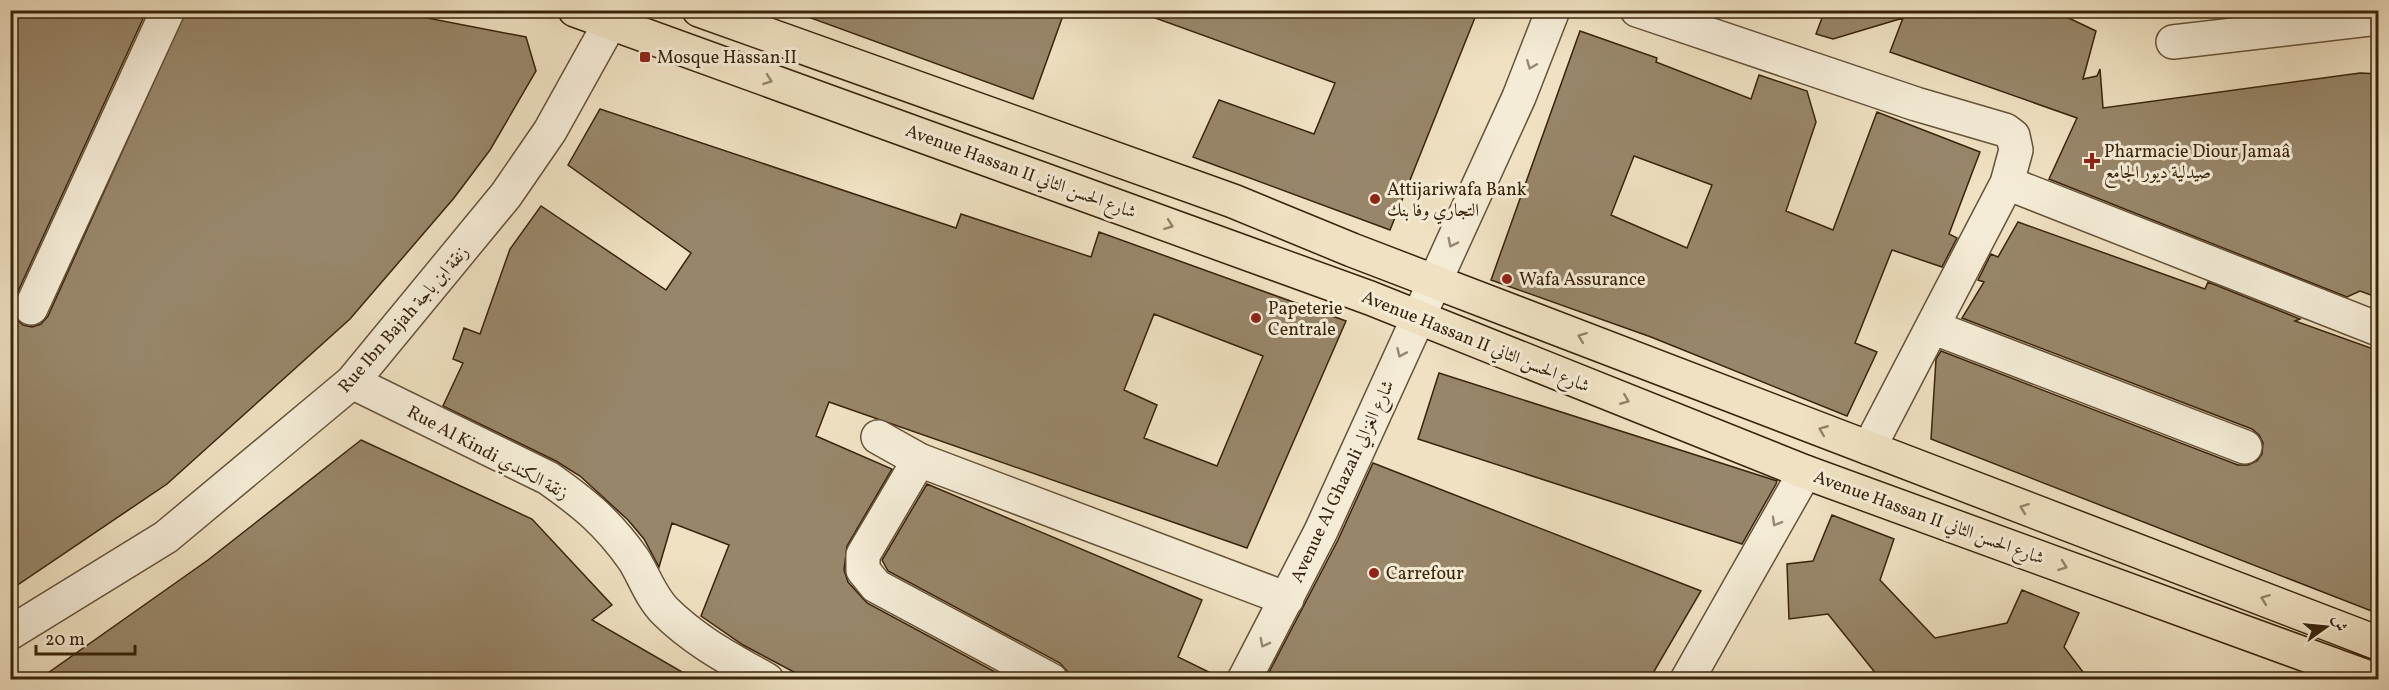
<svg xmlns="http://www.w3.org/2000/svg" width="2389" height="690" font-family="Vollkorn,Amiri,serif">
	<rect width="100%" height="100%" fill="#efe1c2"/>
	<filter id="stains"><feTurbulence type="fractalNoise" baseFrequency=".00333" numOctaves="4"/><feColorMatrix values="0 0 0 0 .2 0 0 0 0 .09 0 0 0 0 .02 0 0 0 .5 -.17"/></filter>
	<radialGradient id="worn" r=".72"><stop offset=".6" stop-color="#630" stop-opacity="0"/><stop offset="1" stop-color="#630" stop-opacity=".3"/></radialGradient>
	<!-- building -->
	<path fill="#98866a" stroke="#39240b" stroke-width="1.5" fill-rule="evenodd" d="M10 10H147L14 300 12 309 15 318 23 325 32 327 41 324 48 316 186 10H386L526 37 536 71 490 150 454 198 350 319 167 484 10 590Z
		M800 10H1065L1033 99 800 14Z
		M1148 10H1478L1390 230 1193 157 1219 100 1314 134 1335 83 1147 15Z
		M1825 10H1905V14L1906 10H2052L2096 31 2083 79 2097 76 2100 69 2103 108 2360 73 2379 74V298L2360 291 2347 297 2049 179 2077 118 1890 52 1903 18 1833 39 1816 34Z
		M1580 31 1657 58 1656 62 1751 99 1759 75 1807 91 1816 122 1786 211 1833 230 1877 112 1980 152 1949 234 1957 238 1942 267 1892 250 1855 343 1877 352 1847 416 1651 337 1491 280ZM1634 156 1712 185 1687 248 1611 215Z
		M600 109 956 228 961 214 1091 257 1099 232 1346 321 1247 548 829 402 816 436 892 469 847 546 844 570 848 582 867 603 1010 680H809L743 645 701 616 729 545 672 523 659 567 644 539 628 520 580 476 556 461 443 406 463 363 453 359 464 328 480 334 510 249 541 206 666 290 691 253 568 165ZM1154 314 1263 356 1217 466 1144 438 1157 405 1124 390Z
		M2018 222 2205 289 2208 282 2300 319 2295 321 2379 351V614L1931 439 1936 359 1941 351 2238 465H2248L2257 461 2262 454 2263 443 2259 435 2252 429 1962 318 1984 282 1978 280 1991 254 1998 257Z
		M1439 373 1774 480 1777 481 1776 484 1742 544 1418 439Z
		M361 440 532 519 612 605 592 620 696 680H38L208 560Z
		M1373 463 1419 481 1701 591 1649 680H1265L1338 540Z
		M927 484 1202 600 1178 657 1225 680H1070L1067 671 1060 663 888 571 882 560Z
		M1832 515 1894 539 1880 580 1935 638 2007 623 2022 590 2079 613 2064 647 2089 680H1881L1828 614 1789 619 1787 564 1813 561Z"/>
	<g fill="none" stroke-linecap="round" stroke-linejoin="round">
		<!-- minor casing -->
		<g stroke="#665339" stroke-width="36">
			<path id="minor" d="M1637 10 1916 104 2005 130 2013 136 2016 150 2007 183 1869 448
				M2173 42 2378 18
				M2007 183 2378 329
				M31 308 168 10
				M1932 327 2245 447
				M352 382 548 478C585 504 608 523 634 560 644 576 651 597 665 611 695 641 730 659 767 680
				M878 437 919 460 1287 599
				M919 460 863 555V570L876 586 1051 680
				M10 633 166 537 352 382 506 195 550 131 610 23
				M1244 680 1321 531 1519 97 1553 10
				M1687 680 1805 472"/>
		</g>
		<!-- major casing -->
		<g stroke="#39240b" stroke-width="36">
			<path id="major" d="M575 10 1370 298 1805 472 2375 680
				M699 10 1233 201 1352 250 2378 643"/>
		</g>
		<!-- minor -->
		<use href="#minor" stroke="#f5ecd7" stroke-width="33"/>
		<!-- major -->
		<use href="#major" stroke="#efe1c2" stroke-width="33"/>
	</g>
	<!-- one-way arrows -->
	<defs><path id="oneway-chevron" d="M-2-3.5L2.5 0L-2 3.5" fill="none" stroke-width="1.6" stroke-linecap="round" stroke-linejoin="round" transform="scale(1.5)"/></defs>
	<g stroke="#978871">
		<use href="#oneway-chevron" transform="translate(1531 65) rotate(112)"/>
		<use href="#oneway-chevron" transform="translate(1452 243) rotate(116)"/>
		<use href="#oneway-chevron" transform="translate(1401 353) rotate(114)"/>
		<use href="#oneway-chevron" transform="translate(1776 522) rotate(120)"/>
		<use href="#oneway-chevron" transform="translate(1264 643) rotate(118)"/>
	</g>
	<g stroke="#948266">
		<use href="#oneway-chevron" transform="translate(768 80) rotate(20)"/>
		<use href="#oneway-chevron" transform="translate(1169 225) rotate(20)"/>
		<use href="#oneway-chevron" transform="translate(1582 337) rotate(-159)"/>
		<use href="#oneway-chevron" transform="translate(1625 400) rotate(22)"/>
		<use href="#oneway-chevron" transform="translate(1823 430) rotate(-158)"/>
		<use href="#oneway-chevron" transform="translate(2024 508) rotate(-159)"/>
		<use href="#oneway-chevron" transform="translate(2063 566) rotate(20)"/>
		<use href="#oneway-chevron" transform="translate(2265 599) rotate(-159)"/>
	</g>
	<!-- markers -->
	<g fill="#8f2418" stroke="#f5ecd7" stroke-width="2">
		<rect x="639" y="51" width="12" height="12" rx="3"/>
		<path d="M2089 152h6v6h6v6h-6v6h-6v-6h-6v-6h6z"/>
		<circle cx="1375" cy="199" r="6"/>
		<circle cx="1507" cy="279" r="6"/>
		<circle cx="1256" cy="318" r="6"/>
		<circle cx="1374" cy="573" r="6"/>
	</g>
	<g text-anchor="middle" stroke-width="6" stroke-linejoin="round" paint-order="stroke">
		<!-- poi labels -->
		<g font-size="18" fill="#39240b" stroke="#f5ecd7" text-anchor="start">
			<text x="657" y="63">Mosque Hassan II</text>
			<text x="2104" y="157">Pharmacie Diour Jamaâ<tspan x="2104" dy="21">صيدلية ديور الجامع</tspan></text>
			<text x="1387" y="195">Attijariwafa Bank<tspan x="1387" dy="21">التجاري وفا بنك</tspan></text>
			<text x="1519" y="285">Wafa Assurance</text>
			<text x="1268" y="314">Papeterie<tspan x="1268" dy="21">Centrale</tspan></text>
			<text x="1386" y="579">Carrefour</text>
		</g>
		<!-- street labels -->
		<g font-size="18" fill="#39240b" stroke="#f5ecd7">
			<text transform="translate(1021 171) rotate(20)" y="6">Avenue Hassan II شارع الحسن الثاني</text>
			<text transform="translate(403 319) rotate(-49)" y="6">Rue Ibn Bajah زنقة ابن باجة</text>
			<text transform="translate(1476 341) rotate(22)" y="6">Avenue Hassan II شارع الحسن الثاني</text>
			<text transform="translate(488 452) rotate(28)" y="6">Rue Al Kindi زنقة الكندي</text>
			<text transform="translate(1342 481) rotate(-65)" y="6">Avenue Al Ghazali شارع الغزالي</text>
			<text transform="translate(1929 517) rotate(20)" y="6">Avenue Hassan II شارع الحسن الثاني</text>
		</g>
	</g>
	<!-- margin -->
	<rect width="2389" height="690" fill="none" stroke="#efe1c2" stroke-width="36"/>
	<rect x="12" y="12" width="2365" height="666" fill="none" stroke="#39240b" stroke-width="3"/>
	<rect x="18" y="18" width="2353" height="654" fill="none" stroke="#39240b" stroke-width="1.5"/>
	<!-- north arrow -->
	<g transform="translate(2326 627) rotate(75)" stroke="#f5ecd7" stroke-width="4.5" paint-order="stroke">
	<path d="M0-4.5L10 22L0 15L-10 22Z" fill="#39240b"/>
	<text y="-9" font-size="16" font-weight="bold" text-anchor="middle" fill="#39240b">ش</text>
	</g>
	<!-- scale -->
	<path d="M36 645v9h99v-9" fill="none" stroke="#39240b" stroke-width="3"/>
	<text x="45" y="645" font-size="18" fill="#39240b" stroke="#f5ecd7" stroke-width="4.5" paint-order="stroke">20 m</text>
	<rect width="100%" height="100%" filter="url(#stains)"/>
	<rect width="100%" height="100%" fill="url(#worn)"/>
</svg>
